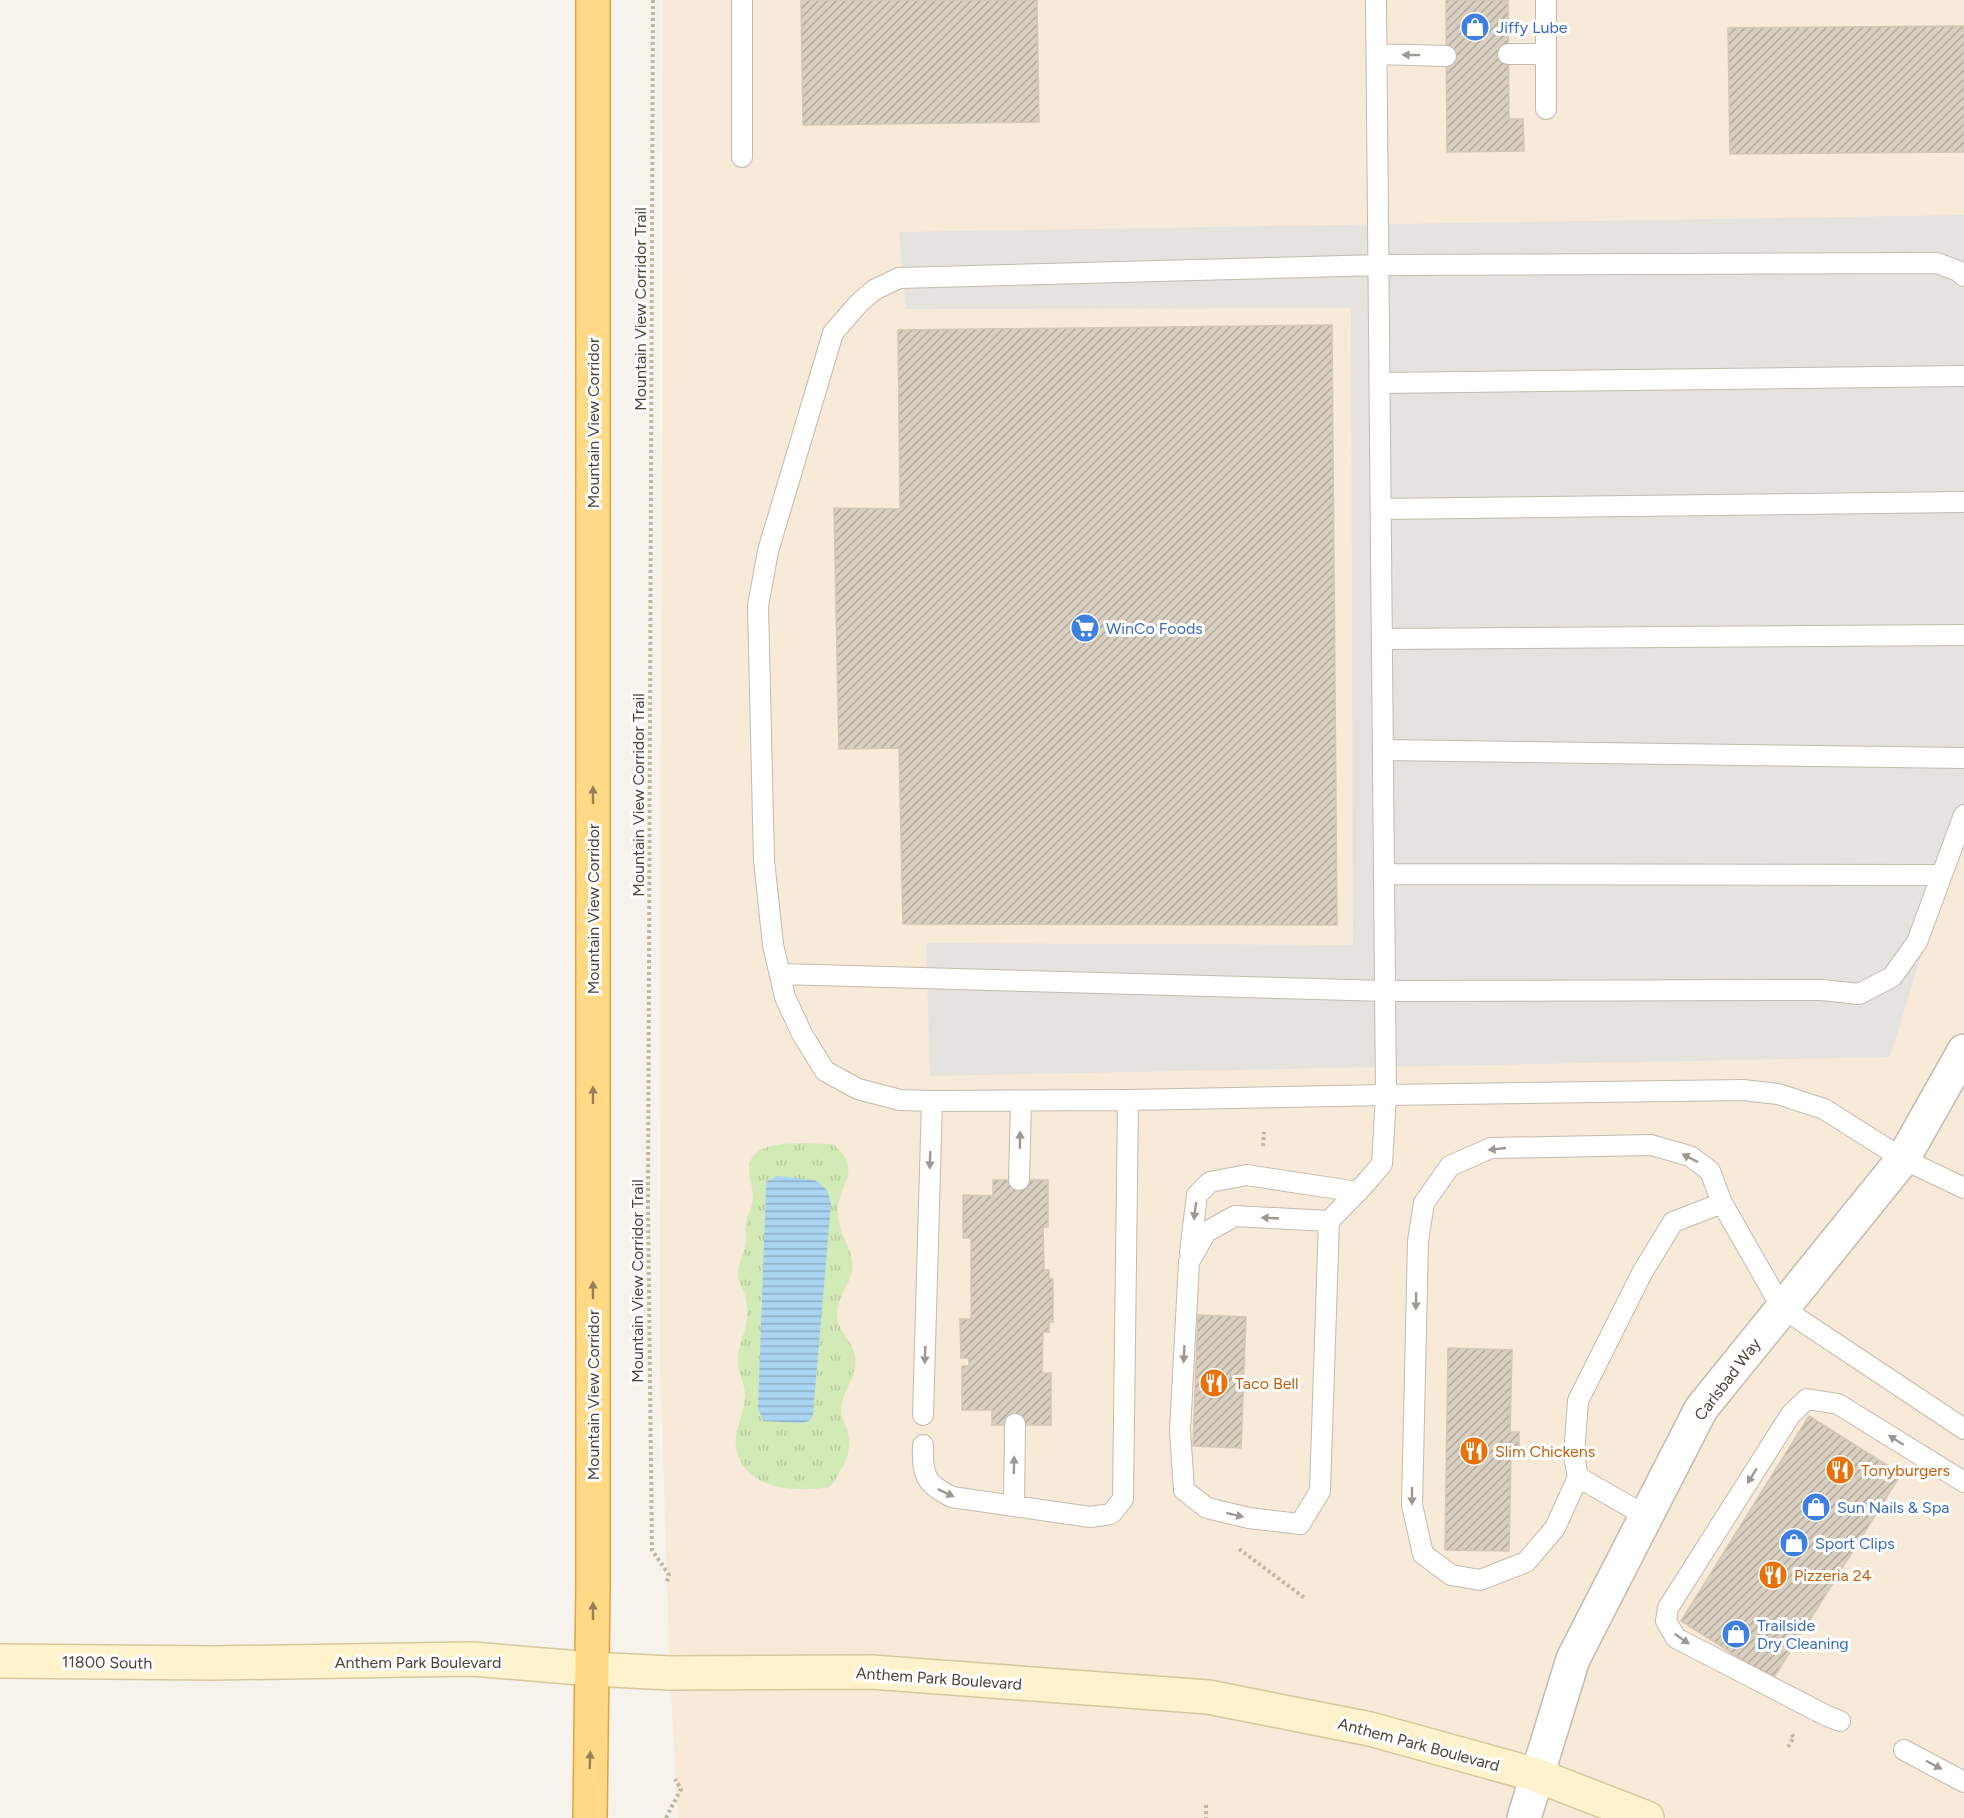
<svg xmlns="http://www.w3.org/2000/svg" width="1964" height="1818" font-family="Figtree,sans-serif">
	<defs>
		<pattern id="grass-tufts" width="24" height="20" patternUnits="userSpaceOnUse" patternTransform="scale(1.5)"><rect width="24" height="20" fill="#d2eab5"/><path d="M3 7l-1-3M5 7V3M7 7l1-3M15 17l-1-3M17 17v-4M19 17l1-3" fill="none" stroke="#b6ca9c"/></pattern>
		<pattern id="water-rules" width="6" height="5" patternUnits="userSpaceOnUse" patternTransform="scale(1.5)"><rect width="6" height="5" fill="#a9d4f2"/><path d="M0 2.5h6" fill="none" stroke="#8caec5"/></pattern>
		<pattern id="building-hatch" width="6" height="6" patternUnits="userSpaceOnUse" patternTransform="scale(1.5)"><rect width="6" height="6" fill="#d8cfc1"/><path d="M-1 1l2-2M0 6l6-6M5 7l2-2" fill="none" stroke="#b1aa9e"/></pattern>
	</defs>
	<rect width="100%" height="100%" fill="#f6f3ec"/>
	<!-- commercial -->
	<path fill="#f7ead8" d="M663 0H1964V1818H678L670 1673 660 1361Z"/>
	<!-- grass -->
	<path fill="url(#grass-tufts)" d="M833 1144C867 1173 834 1184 838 1218 840 1236 855 1253 852 1271 849 1286 837 1298 837 1314 836 1328 852 1341 855 1355 858 1374 846 1386 842 1403 839 1414 843 1419 847 1429 854 1452 843 1469 830 1487 800 1492 755 1491 740 1460 728 1434 744 1421 745 1398 746 1385 738 1374 738 1362 737 1347 746 1333 747 1318 748 1311 747 1302 745 1295 743 1288 738 1282 738 1274 738 1264 744 1254 746 1243 747 1238 745 1231 746 1225 747 1216 752 1208 753 1199 754 1185 743 1167 754 1155 768 1139 812 1144 833 1144Z"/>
	<!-- parking -->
	<path fill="#e5e3e0" d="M1964 215V815L1890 1057 930 1076 926 943 1353 945 1351 308 906 309 899 232Z"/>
	<!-- water -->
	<path fill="url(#water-rules)" d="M777 1176 815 1180 827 1190 831 1203 813 1415 809 1421 801 1423 763 1421 758 1408 766 1189 767 1181Z"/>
	<!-- building -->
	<path fill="url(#building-hatch)" stroke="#d3c7b4" stroke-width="1.5" d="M801 0H1037L1039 122 803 125Z
		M1446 0H1508L1509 119H1523L1524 151 1447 152Z
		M1964 26V152L1730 154 1728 28Z
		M1332 325 1337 925 903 924 899 748 839 749 834 508 900 509 898 330Z
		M993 1180H1048V1227H1043L1044 1270H1049V1279H1053V1322H1049V1332H1043L1042 1373H1051V1425H992V1410H962V1366H969V1358H961L960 1319H971V1238H963V1195L993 1196Z
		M1198 1315 1246 1317 1241 1448 1193 1446Z
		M1448 1348 1512 1350 1510 1432H1519V1454L1511 1453 1509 1551 1445 1550Z
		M1809 1416 1901 1474 1773 1679 1681 1621Z"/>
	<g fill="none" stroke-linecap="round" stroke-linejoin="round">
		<!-- service casing -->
		<g stroke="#c2bbae" stroke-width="22">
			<path id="service" d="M742 0V157
				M1376 0 1386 1095 1743 1090 1778 1094 1824 1109 1903 1159 1964 1188
				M1546 0V109
				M1377 54 1446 56
				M1508 54H1546
				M1381 383 1964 376
				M1382 509 1964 502
				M1382 639 1964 635
				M1383 750 1964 758
				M1384 874 1942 875
				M780 974 1385 991 1822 990 1859 994 1892 977 1917 942 1964 815
				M1019 1180 1021 1101
				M1329 1221 1235 1216 1206 1232 1189 1262 1180 1431 1184 1490 1207 1508 1249 1518 1300 1524 1320 1491 1329 1221 1363 1186 1382 1164 1386 1095 1128 1100 932 1101 900 1100 858 1089 825 1071 802 1034 785 997 773 945 764 860 758 606 768 551 833 333 858 304 874 290 899 278 1379 265 1937 263 1958 271 1964 276
				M1190 1252 1197 1195 1210 1182 1247 1175 1358 1192
				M923 1415 932 1101
				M923 1445C922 1475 925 1484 952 1497L1090 1517 1111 1514 1123 1499 1128 1100
				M1578 1477 1555 1528 1526 1562 1480 1580 1451 1575 1423 1554 1412 1505 1418 1241 1424 1203 1450 1166 1491 1148 1651 1145 1690 1156 1710 1171 1722 1203
				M1014 1506 1015 1424
				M1646 1516 1578 1477 1574 1456 1578 1401 1642 1273 1673 1222 1722 1203 1782 1308 1964 1429
				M1840 1721 1827 1716 1676 1638 1666 1621 1668 1608 1791 1414 1807 1399 1838 1404 1964 1482
				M1904 1750 1964 1782"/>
		</g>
		<!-- minor casing -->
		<g stroke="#c2bbae" stroke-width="36">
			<path id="minor" d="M1524 1818 1573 1659 1701 1409 1903 1159 1964 1051"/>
		</g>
		<!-- secondary casing -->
		<g stroke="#d6c79b" stroke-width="36">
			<path id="secondary" d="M0 1661 214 1663 472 1659 592 1669 670 1673 871 1672 1208 1697 1370 1729 1536 1775 1647 1818"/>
		</g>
		<!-- trunk casing -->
		<g stroke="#e0a43c" stroke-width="36">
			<path id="trunk" d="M590 1818 593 1583V0"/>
		</g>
		<!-- path -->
		<path stroke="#c4b79f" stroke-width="4" stroke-dasharray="3 3" stroke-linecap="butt" d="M653 0 648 1207 652 1550 669 1575 666 1584
			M1263 1146 1264 1132
			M1239 1549 1306 1599
			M1788 1747 1794 1737 1790 1733
			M1206 1805V1818
			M666 1818 681 1789 675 1779"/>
		<!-- service -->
		<use href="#service" stroke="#fff" stroke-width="20"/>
		<!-- minor -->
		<use href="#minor" stroke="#fff" stroke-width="33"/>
		<!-- secondary -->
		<use href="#secondary" stroke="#fff3cd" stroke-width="33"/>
		<!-- trunk -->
		<use href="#trunk" stroke="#ffd985" stroke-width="33"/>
	</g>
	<!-- one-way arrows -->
	<defs><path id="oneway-solid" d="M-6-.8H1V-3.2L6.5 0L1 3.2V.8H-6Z" transform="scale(1.5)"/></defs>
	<g fill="#9c9892">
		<use href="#oneway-solid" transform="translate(1411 55) rotate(-179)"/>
		<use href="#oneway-solid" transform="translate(1020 1140) rotate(-89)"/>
		<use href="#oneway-solid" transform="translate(1497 1149) rotate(174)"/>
		<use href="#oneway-solid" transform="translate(1690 1158) rotate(-153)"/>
		<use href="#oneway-solid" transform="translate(930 1160) rotate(92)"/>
		<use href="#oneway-solid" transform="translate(1195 1211) rotate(97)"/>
		<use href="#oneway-solid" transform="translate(1270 1218) rotate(-177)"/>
		<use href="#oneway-solid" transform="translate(1416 1301) rotate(91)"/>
		<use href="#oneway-solid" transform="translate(1184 1354) rotate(93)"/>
		<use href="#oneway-solid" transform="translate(925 1355) rotate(92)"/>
		<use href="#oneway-solid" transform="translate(1896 1440) rotate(-148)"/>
		<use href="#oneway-solid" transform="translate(1014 1465) rotate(-89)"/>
		<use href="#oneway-solid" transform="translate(1752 1476) rotate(122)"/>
		<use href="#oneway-solid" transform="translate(946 1493) rotate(25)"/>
		<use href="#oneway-solid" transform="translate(1412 1496) rotate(90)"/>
		<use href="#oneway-solid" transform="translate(1235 1515) rotate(14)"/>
		<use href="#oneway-solid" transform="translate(1682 1639) rotate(35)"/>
		<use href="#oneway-solid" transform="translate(1934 1765) rotate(28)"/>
	</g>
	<g fill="#938057">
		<use href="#oneway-solid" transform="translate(593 795) rotate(-90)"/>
		<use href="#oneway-solid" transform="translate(593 1095) rotate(-90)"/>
		<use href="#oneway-solid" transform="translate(593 1290) rotate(-90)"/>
		<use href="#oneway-solid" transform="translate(593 1611) rotate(-90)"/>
		<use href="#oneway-solid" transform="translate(590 1760) rotate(-88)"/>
	</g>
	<!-- icons -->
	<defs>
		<g id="shop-disc" transform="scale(1.5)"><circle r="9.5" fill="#3f7fe0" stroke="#fff"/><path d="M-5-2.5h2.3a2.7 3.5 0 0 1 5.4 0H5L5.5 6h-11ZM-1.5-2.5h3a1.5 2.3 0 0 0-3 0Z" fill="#fff"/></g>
		<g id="supermarket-disc" transform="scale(1.5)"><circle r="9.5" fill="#3f7fe0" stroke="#fff"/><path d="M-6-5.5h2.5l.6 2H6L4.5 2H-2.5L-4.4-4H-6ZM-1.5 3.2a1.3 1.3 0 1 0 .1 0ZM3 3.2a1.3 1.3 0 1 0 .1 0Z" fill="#fff"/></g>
		<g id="restaurant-disc" transform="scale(1.5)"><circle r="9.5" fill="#e8710a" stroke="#fff"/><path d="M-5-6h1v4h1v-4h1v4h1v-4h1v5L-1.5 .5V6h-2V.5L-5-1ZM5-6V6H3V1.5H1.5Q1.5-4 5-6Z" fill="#fff"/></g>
	</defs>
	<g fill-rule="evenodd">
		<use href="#shop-disc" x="1475" y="27"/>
		<use href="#supermarket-disc" x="1085" y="628"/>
		<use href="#restaurant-disc" x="1214" y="1383"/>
		<use href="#restaurant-disc" x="1474" y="1451"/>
		<use href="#restaurant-disc" x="1840" y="1470"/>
		<use href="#shop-disc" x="1816" y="1507"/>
		<use href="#shop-disc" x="1794" y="1543"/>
		<use href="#restaurant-disc" x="1773" y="1575"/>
		<use href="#shop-disc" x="1736" y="1634"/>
	</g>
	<g text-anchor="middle" stroke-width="6" stroke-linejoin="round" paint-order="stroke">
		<!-- shop labels -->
		<g font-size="16" fill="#366cbe" stroke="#fff" text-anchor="start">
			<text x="1496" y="33">Jiffy Lube</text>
			<text x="1106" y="634">WinCo Foods</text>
			<text x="1837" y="1513">Sun Nails &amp; Spa</text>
			<text x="1815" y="1549">Sport Clips</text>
			<text x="1757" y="1631">Trailside<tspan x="1757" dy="18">Dry Cleaning</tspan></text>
		</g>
		<!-- street labels -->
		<g font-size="16" fill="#4b4439" stroke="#fff">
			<text transform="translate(640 309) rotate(-90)" y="6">Mountain View Corridor Trail</text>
			<text transform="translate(593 423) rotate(-90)" y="6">Mountain View Corridor</text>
			<text transform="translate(638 795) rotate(-90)" y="6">Mountain View Corridor Trail</text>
			<text transform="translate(593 909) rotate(-90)" y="6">Mountain View Corridor</text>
			<text transform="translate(637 1281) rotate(-90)" y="6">Mountain View Corridor Trail</text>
			<text transform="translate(1727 1379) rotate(-53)" y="6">Carlsbad Way</text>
			<text transform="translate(593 1395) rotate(-90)" y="6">Mountain View Corridor</text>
			<text transform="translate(107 1662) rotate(1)" y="6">11800 South</text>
			<text x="418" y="1668">Anthem Park Boulevard</text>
			<text transform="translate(939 1678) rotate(4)" y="6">Anthem Park Boulevard</text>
			<text transform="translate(1419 1744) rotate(15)" y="6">Anthem Park Boulevard</text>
		</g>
		<!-- food labels -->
		<g font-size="16" fill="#c56008" stroke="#fff" text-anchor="start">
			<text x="1235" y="1389">Taco Bell</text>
			<text x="1495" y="1457">Slim Chickens</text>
			<text x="1861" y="1476">Tonyburgers</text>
			<text x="1794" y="1581">Pizzeria 24</text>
		</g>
	</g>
</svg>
